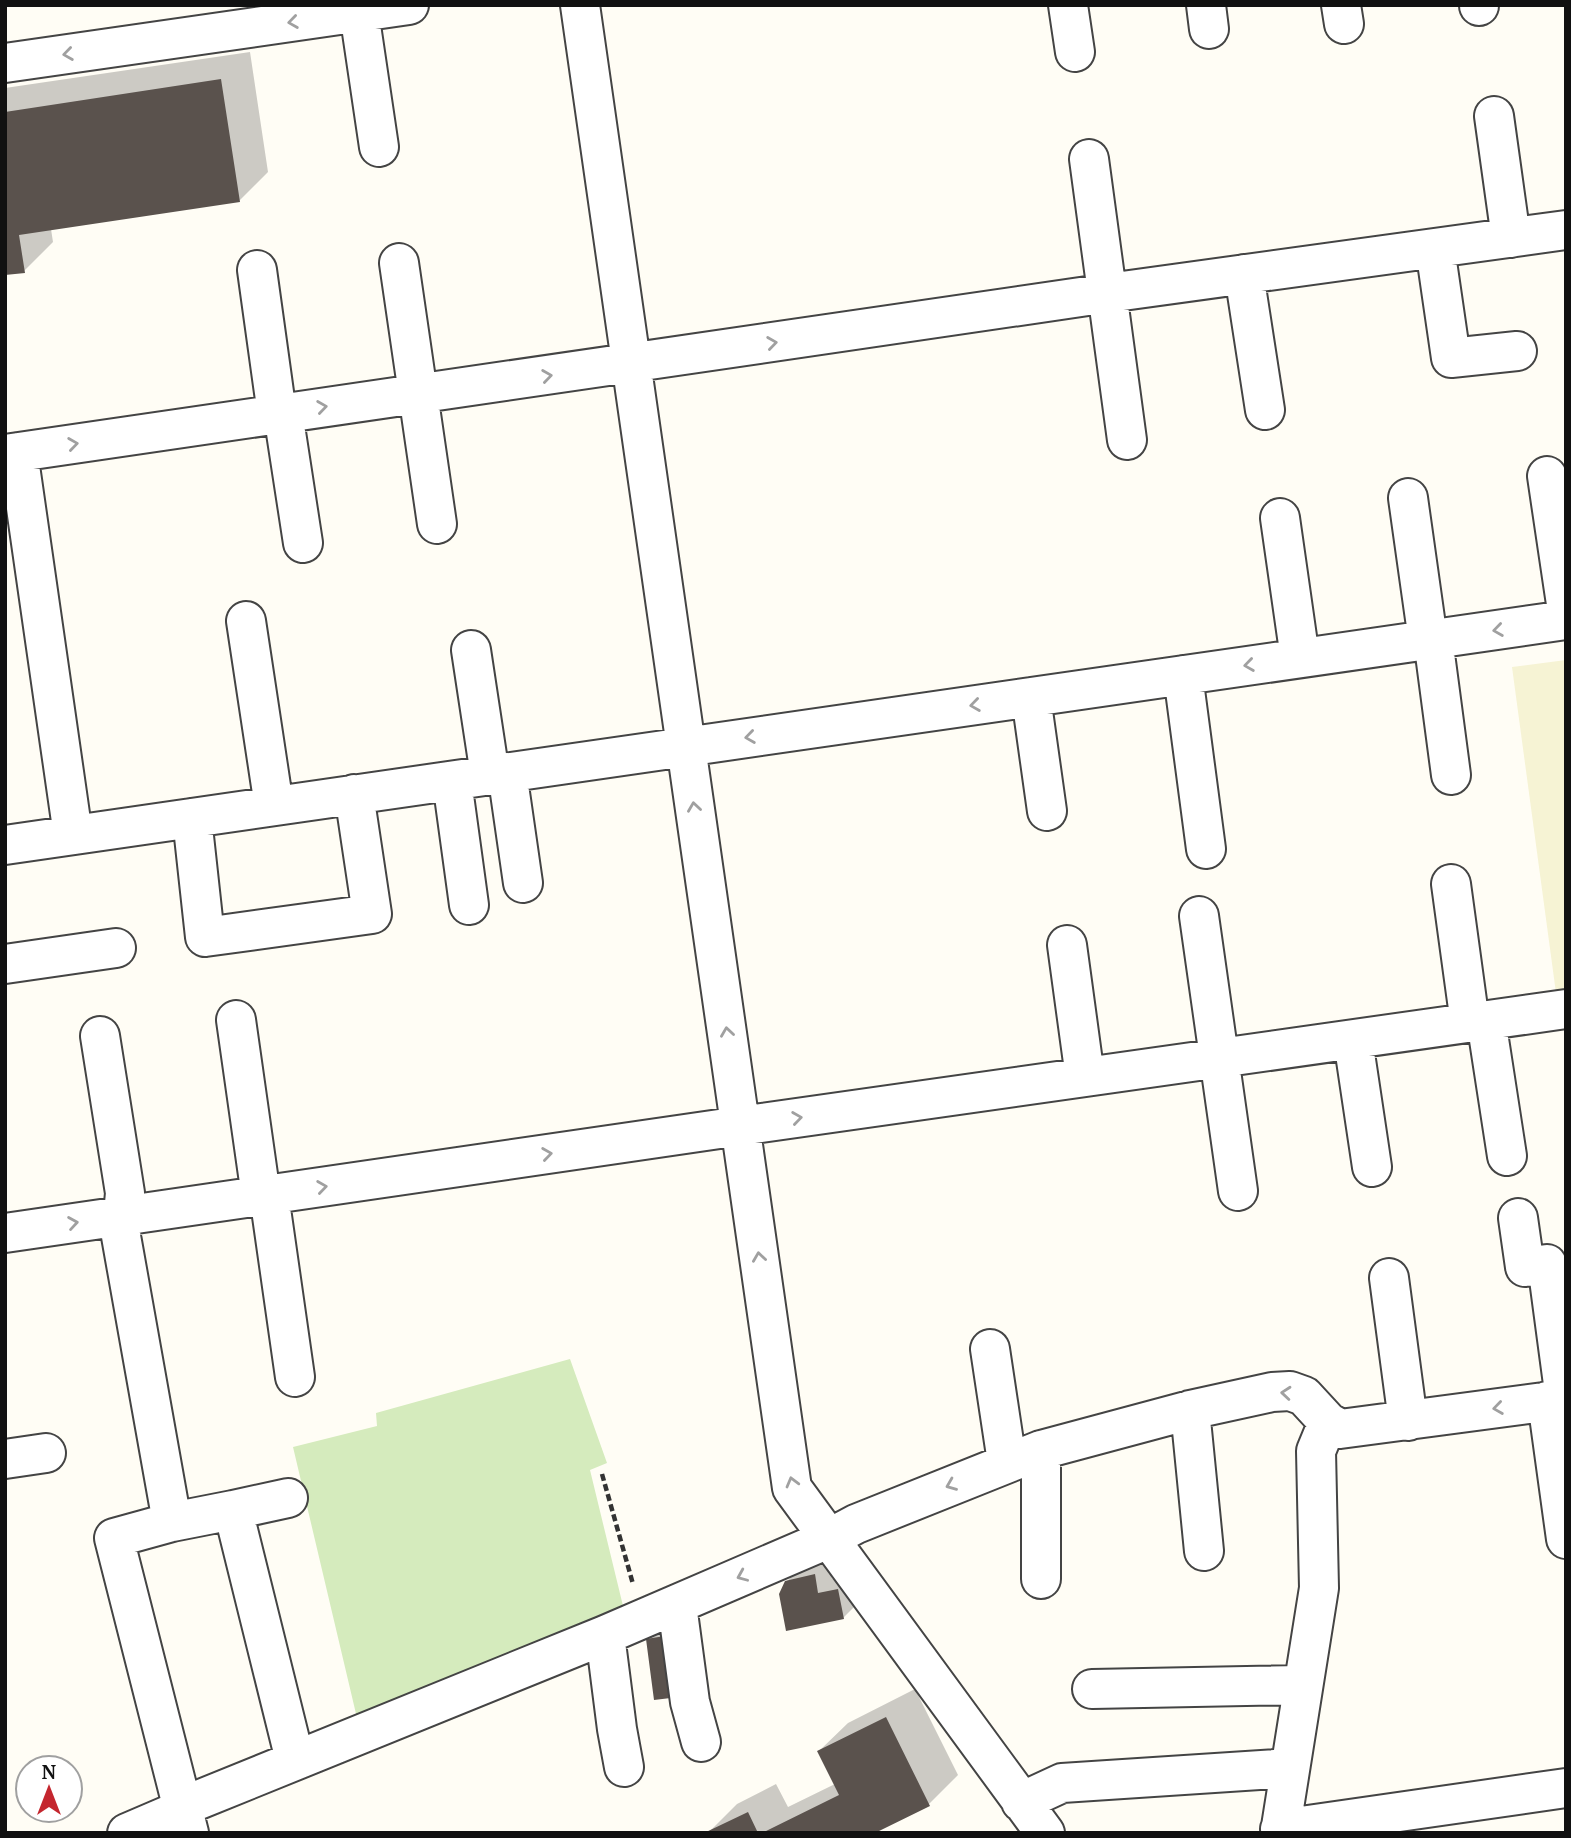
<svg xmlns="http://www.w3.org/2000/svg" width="1571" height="1838" font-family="'PT Serif',serif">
	<rect width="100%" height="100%" fill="#fffdf5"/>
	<!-- farmland -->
	<path fill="#f6f3d4" d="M1566 660V992L1556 993 1512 667Z"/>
	<!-- green -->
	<path fill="#d5ebbd" d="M570 1359 607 1463 590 1470 624 1610 357 1718 293 1447 377 1426 376 1413Z"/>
	<!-- shadow -->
	<path fill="#0003" d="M250 52 268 172 239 201 51 229 53 242 24 271 5 274V88Z
		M829 1561 832 1579 852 1575 858 1603 843 1618 786 1582 801 1567Z
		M662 1625 693 1681 648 1639Z
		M915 1689 958 1775 929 1804 871 1833H708L737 1804 776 1784 788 1807 835 1784 819 1751 848 1723Z"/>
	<!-- building -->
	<path fill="#5a524d" d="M221 79 240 202 19 235 25 273 5 275V112Z
		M815 1574 818 1593 838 1589 844 1619 786 1631 779 1594 785 1581Z
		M671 1635 679 1697 654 1700 646 1639Z
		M886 1717 930 1806 875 1833H762L839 1795 817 1751Z
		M748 1812 758 1833H704Z"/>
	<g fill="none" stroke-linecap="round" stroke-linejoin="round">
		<!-- minor casing -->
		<g stroke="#444" stroke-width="42">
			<path id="minor" d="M580 5 792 1488 1045 1833
				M1068 5 1075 52
				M1206 5 1209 29
				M1341 5 1344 24
				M1479 5V6
				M359 12 379 147
				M5 63 409 5
				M1494 116 1511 238
				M1089 159 1127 440
				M1435 248 1451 358 1517 351
				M399 263 437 524
				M257 270 277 414
				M1244 274 1265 410
				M283 413 303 543
				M18 452 73 835
				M5 454 1108 293 1566 230
				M1547 476 1566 604
				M1408 498 1428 640
				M1280 518 1300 658
				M246 621 274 806
				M1433 639 1451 775
				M471 650 490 775
				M1183 675 1206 849
				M1031 697 1047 811
				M507 772 523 883
				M452 781 469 905
				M192 818 205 937 372 914 354 794
				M5 845 1566 620
				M1451 884 1470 1023
				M1199 916 1238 1191
				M1067 945 1085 1077
				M5 964 116 948
				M236 1020 261 1196
				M1486 1020 1507 1156
				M100 1036 125 1193 121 1236 172 1522 233 1510 295 1760
				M1353 1040 1372 1167
				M269 1195 295 1377
				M1518 1218 1525 1267 1547 1264 1565 1399
				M5 1233 740 1126 1566 1009
				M1389 1278 1408 1421
				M990 1349 1007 1462
				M1547 1401 1566 1539
				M1190 1410 1204 1551
				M1041 1450V1579
				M5 1459 46 1453
				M233 1510 288 1498
				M172 1522 114 1538 189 1833
				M677 1605 690 1702 701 1742
				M605 1635 617 1729 624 1767
				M1092 1689 1303 1685
				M1021 1802 1062 1783 1290 1768
				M1280 1829 1566 1788
				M127 1833 183 1809 196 1801 605 1635 828 1539 856 1524 1041 1450 1190 1410 1272 1392 1290 1391 1304 1396 1328 1422 1340 1429 1566 1399
				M1280 1833 1319 1588 1316 1451 1328 1422"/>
		</g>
		<!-- path -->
		<path stroke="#333" stroke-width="4.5" stroke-dasharray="7 3.5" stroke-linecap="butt" d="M602 1474 633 1584"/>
		<!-- minor -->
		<use href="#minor" stroke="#fff" stroke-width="38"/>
	</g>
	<!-- one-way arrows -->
	<defs><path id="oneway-chevron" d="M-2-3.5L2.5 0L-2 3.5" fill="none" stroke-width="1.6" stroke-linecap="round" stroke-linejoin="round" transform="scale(1.75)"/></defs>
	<g stroke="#a0a0a0">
		<use href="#oneway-chevron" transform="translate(293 22) rotate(172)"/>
		<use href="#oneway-chevron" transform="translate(68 54) rotate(172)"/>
		<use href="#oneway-chevron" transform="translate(772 343) rotate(-8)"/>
		<use href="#oneway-chevron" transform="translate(547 376) rotate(-8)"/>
		<use href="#oneway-chevron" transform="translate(322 407) rotate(-8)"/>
		<use href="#oneway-chevron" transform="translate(73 444) rotate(-8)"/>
		<use href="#oneway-chevron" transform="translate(1498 630) rotate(172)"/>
		<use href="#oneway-chevron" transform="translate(1249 665) rotate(172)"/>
		<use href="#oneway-chevron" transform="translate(975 705) rotate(172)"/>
		<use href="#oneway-chevron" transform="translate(750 737) rotate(172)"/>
		<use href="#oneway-chevron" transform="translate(694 807) rotate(-98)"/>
		<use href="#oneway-chevron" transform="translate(727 1032) rotate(-98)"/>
		<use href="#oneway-chevron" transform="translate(797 1118) rotate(-8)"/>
		<use href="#oneway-chevron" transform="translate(547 1154) rotate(-8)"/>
		<use href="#oneway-chevron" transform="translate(322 1187) rotate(-8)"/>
		<use href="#oneway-chevron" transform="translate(73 1223) rotate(-9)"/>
		<use href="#oneway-chevron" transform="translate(759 1257) rotate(-98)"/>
		<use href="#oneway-chevron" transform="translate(1286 1393) rotate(-175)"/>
		<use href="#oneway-chevron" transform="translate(1498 1408) rotate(172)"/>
		<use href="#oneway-chevron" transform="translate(792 1482) rotate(-105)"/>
		<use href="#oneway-chevron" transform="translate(951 1485) rotate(158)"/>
		<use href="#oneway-chevron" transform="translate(742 1576) rotate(157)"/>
	</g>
	<!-- border -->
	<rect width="1571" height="1838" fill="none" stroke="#111111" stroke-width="14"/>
	<!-- north arrow -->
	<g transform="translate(49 1789)"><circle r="33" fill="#ffffff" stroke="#a0a0a0" stroke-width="2"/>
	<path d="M0-5L12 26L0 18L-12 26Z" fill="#c4262e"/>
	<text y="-10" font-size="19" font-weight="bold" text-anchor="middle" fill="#111111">N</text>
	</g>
</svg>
